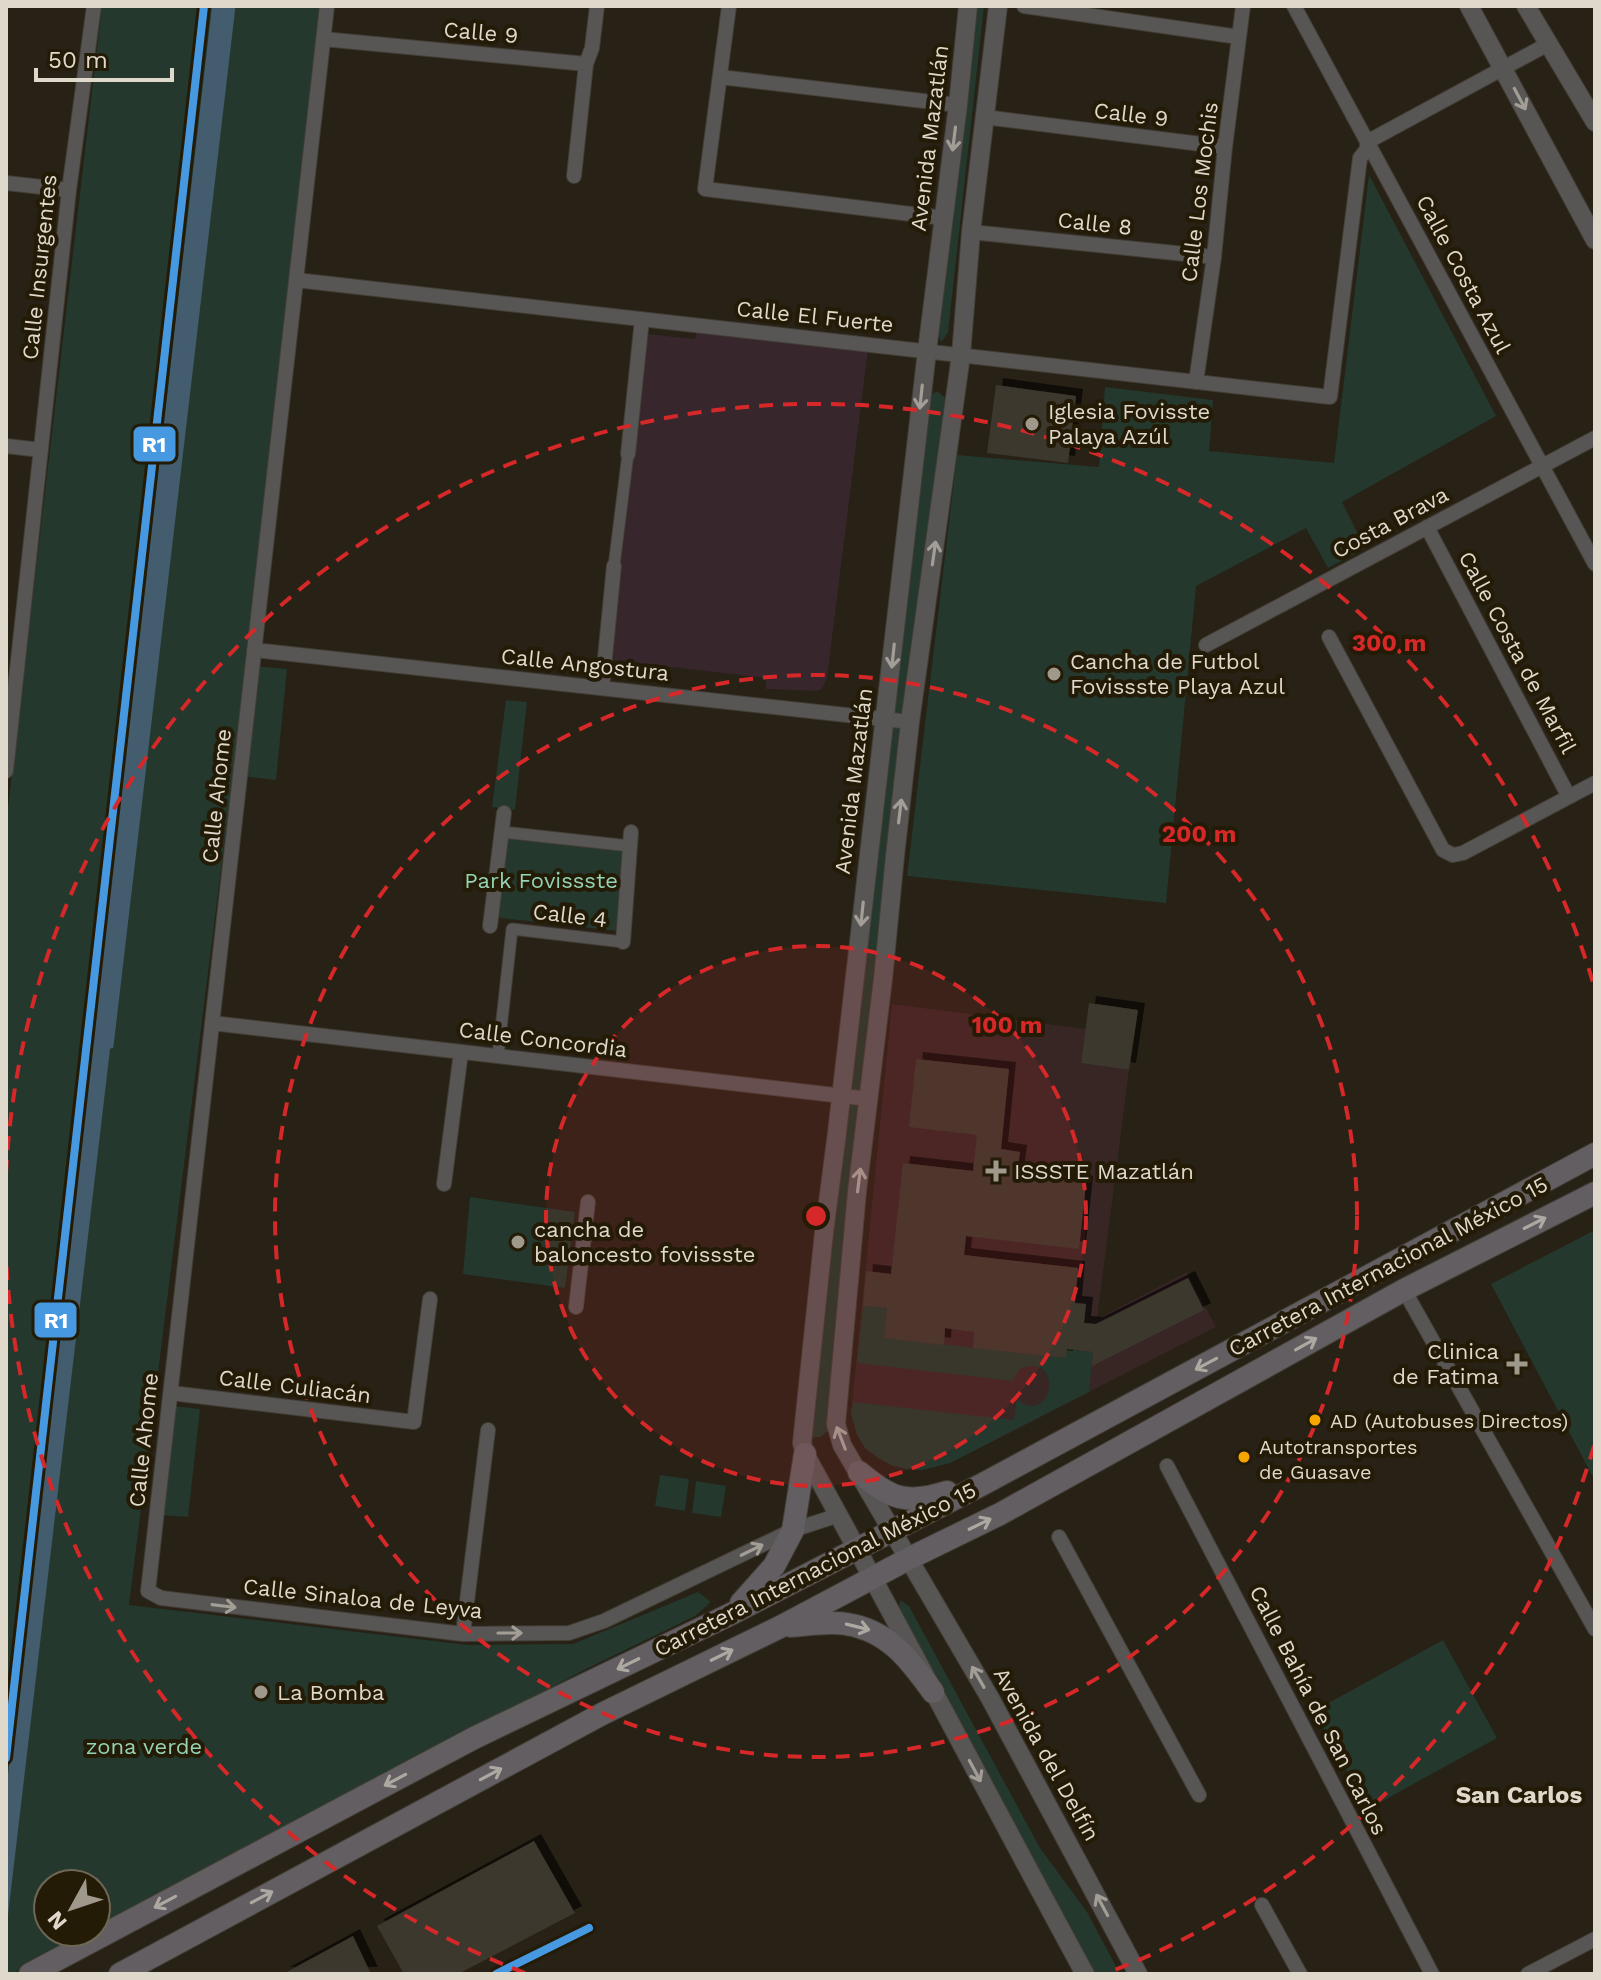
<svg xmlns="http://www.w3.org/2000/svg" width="1601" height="1980" font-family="'Work Sans',sans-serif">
	<defs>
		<filter id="shadow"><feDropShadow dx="7" dy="-7" stdDeviation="0" flood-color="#0009"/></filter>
	</defs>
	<rect width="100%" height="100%" fill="#272116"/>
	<!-- education -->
	<path fill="#37262c" d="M697 332 868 349 827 678 822 689 817 691 766 689V678L610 660 647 334 695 339Z"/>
	<!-- medical -->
	<path fill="#382625" d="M892 1004 1086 1029 1081 1063 1129 1070 1097 1319 1187 1272 1216 1327 950 1463 922 1470 907 1469 893 1466 878 1458 865 1448 857 1435 851 1414Z"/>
	<!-- green -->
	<path fill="#24382d" d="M102 6H324L311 148 129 1605 468 1645 573 1644 698 1592 711 1602 695 1616 586 1669 96 1929V1884H48V1932H91L11 1974H6V825Z
		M974 6H984L948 333 941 342 938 333Z
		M1369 175 1496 416 1342 502 1365 548 1328 568 1306 528 1196 586 1166 903 907 876 957 455 1099 467 1105 387 1213 400 1209 451 1334 463Z
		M937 391 947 399 832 1428 820 1437 809 1438 927 397Z
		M254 666 287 669 276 780 242 776Z
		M506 700 527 702 515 810 492 807Z
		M500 834 626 849 618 931 493 917Z
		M470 1197 575 1212 565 1288 463 1274Z
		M1595 1230V1481L1491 1284Z
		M863 1306 887 1308 885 1338 1065 1358 1067 1349 1093 1352 1089 1392 950 1463 922 1470 907 1469 893 1466 878 1458 865 1448 857 1435 851 1414 853 1402 1014 1420 1017 1399C1052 1429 1066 1351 1020 1369L1012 1381 857 1363Z
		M173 1406 200 1409 188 1517 161 1515Z
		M660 1475 689 1479 685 1511 655 1506Z
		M696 1481 726 1486 721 1517 692 1513Z
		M900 1600 909 1606 1040 1848 1087 1912 1120 1974H1092L899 1609Z
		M1443 1640 1497 1738 1368 1809 1314 1711Z"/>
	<!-- water -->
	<path fill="#435d6e" d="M212 6H233L6 1932V1792Z"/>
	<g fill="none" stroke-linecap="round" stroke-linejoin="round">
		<!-- stream -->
		<path stroke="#435d6e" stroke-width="5" d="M111 1046 233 6"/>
	</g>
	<!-- building -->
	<path fill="#3e372d" filter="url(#shadow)" d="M996 385 1076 396 1068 463 987 453Z
		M1089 1003 1138 1010 1129 1070 1081 1063Z
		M916 1059 1009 1069 1001 1149 1020 1152 1017 1175 1086 1183 1079 1249 966 1236 964 1255 1078 1268 1075 1303 1086 1304 1084 1323 1096 1324 1188 1278 1204 1310 1092 1366 1093 1352 1067 1349 1066 1358 973 1348 974 1332 945 1328 944 1345 884 1338 887 1308 863 1306 866 1271 891 1274 903 1163 973 1171 977 1135 909 1127Z
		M534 1841 575 1913 458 1974H404L377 1926Z
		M353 1936 371 1974H283Z"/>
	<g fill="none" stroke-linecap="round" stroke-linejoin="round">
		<!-- pedestrian casing -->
		<g stroke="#433e35" stroke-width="13">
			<path id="pedestrian" d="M614 566 628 454
				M502 832 630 846
				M498 1056 512 929 623 942"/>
		</g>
		<!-- minor casing -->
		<g stroke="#433e35" stroke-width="16">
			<path id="minor" d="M327 6 148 1591 161 1598 463 1634 569 1633 604 1621 793 1530 839 1515
				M729 6 705 189 944 218
				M1024 6 1239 37
				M1294 6 1595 564
				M323 39 586 64
				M720 77 958 105
				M984 117 1225 147
				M574 176 586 64 592 48 597 6
				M6 183 69 190
				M971 232 1214 257
				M296 280 1330 397 1360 158 1367 149V142L1548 44
				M1196 382 1214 257 1225 147 1243 6
				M6 446 41 450
				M628 454 642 319
				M1427 527 1569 797
				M1329 637 1443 850 1453 855 1463 853 1595 783
				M1206 645 1595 438
				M254 650 910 722
				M602 688 614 566
				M6 771 69 190 94 6
				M490 926 504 813
				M623 942 631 832
				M212 1023 869 1099
				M444 1184 461 1052
				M1404 1290 1595 1629
				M576 1307 588 1202
				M171 1393 414 1422 430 1299
				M1167 1466 1432 1974
				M1059 1537 1199 1795
				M463 1634 488 1430
				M1262 1905 1300 1974
				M1528 1974 1595 1939"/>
		</g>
		<!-- tertiary casing -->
		<g stroke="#433e35" stroke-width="20">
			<path id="tertiary" d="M968 6 958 105 927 351 837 1133 824 1233 802 1443 805 1454C900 1626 991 1801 1085 1974
				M998 6 971 232 961 355 910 722 895 856 883 979 857 1192 836 1424 842 1445 990 1698 1138 1974
				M1469 6 1595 240
				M1526 6 1595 122"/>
		</g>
		<!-- primary casing -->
		<g stroke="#433e35" stroke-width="24">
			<path id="primary" d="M859 1472C891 1499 906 1505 947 1492
				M741 1603 774 1566 793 1530 805 1454
				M790 1626C808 1625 829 1621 846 1624 888 1630 910 1660 933 1692
				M30 1974 474 1738 731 1614 983 1484 1595 1154
				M120 1974 602 1714 780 1627 910 1558 1000 1514 1404 1290 1595 1193"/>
		</g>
		<!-- pedestrian -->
		<use href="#pedestrian" stroke="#585555" stroke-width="11"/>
		<!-- minor -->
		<use href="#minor" stroke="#585555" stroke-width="14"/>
		<!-- tertiary -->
		<use href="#tertiary" stroke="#585555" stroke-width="18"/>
		<!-- primary -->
		<use href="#primary" stroke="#625e61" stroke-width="22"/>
		<!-- rail-1 casing -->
		<g stroke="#241b06" stroke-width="14">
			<path id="rail-1" d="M6 1758 204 6
				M496 1974 589 1928"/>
		</g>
		<!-- rail-1 -->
		<use href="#rail-1" stroke="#4699e1" stroke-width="8"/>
	</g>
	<!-- one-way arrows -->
	<defs><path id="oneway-shaft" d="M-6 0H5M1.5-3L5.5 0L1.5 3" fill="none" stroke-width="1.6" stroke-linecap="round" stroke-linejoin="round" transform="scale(2)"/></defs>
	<g stroke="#a29e96">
		<use href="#oneway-shaft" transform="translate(1520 99) rotate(62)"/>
		<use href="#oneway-shaft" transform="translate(954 139) rotate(97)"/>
		<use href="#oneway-shaft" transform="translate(921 397) rotate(96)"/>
		<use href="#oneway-shaft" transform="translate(934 553) rotate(-82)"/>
		<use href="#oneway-shaft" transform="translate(893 656) rotate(96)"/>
		<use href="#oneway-shaft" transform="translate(900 811) rotate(-83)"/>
		<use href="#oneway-shaft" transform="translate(862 914) rotate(96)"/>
		<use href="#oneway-shaft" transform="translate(859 1180) rotate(-83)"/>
		<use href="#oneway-shaft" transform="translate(841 1438) rotate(-111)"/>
		<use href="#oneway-shaft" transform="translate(752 1550) rotate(-26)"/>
		<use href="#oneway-shaft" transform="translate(224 1606) rotate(7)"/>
		<use href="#oneway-shaft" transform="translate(510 1633)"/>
		<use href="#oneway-shaft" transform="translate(978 1677) rotate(-120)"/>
		<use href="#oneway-shaft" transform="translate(975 1771) rotate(62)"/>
		<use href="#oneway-shaft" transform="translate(1102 1905) rotate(-118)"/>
	</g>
	<g stroke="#ada8a1">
		<use href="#oneway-shaft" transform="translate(1535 1223) rotate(-27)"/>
		<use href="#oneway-shaft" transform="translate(1306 1344) rotate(-29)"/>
		<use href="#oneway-shaft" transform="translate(1206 1364) rotate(152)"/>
		<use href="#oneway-shaft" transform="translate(980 1524) rotate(-26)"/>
		<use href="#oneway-shaft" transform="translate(858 1627) rotate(14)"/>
		<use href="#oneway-shaft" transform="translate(722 1655) rotate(-26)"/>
		<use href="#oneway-shaft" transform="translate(628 1664) rotate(154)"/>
		<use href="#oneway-shaft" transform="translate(491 1774) rotate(-28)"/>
		<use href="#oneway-shaft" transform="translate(395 1780) rotate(152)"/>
		<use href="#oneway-shaft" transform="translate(262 1897) rotate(-28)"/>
		<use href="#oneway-shaft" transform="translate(165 1902) rotate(152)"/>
	</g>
	<!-- distance rings -->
	<circle cx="816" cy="1216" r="270" fill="#d62828" fill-opacity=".12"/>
	<g fill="none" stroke="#d62828" stroke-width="4" stroke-dasharray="14 10">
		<circle cx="816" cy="1216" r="270"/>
		<circle cx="816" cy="1216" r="541"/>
		<path d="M1594 1446A811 811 0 0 1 1107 1973M525 1973A811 811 0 0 1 6 1258M6 1174A811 811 0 0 1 1594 986"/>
	</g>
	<!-- markers -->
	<g fill="#9f998c" stroke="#241b06" stroke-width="3">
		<circle cx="1032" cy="424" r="8"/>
		<circle cx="1054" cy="674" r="8"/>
		<path d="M992 1159h8v8h8v8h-8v8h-8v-8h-8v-8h8z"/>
		<circle cx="518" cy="1242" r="8"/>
		<path d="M1513 1352h8v8h8v8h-8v8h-8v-8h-8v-8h8z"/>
		<circle cx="261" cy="1692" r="8"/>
	</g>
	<g fill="#f7a600" stroke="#241b06" stroke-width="3">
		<circle cx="1315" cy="1420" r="7"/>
		<circle cx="1244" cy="1457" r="7"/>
	</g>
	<g text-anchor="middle" stroke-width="8" stroke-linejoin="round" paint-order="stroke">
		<!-- bus labels -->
		<g font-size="20" fill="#dfd9cc" stroke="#241b06" text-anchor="start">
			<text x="1330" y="1428">AD (Autobuses Directos)</text>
			<text x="1259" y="1454">Autotransportes<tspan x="1259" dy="25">de Guasave</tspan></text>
		</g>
		<!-- street labels -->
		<g font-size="22" fill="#dfd9cc" stroke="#241b06">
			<text transform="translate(481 32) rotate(5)" y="8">Calle 9</text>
			<text transform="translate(1131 114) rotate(7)" y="8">Calle 9</text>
			<text transform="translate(929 138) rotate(-83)" y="8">Avenida Mazatlán</text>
			<text transform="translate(1199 192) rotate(-83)" y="8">Calle Los Mochis</text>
			<text transform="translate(1095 223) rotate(6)" y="8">Calle 8</text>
			<text transform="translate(39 267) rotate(-84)" y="8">Calle Insurgentes</text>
			<text transform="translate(1464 274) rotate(62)" y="8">Calle Costa Azul</text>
			<text transform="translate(815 316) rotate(6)" y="8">Calle El Fuerte</text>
			<text transform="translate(1390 522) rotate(-28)" y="8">Costa Brava</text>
			<text transform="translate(1518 652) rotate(62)" y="8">Calle Costa de Marfil</text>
			<text transform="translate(585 664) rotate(6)" y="8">Calle Angostura</text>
			<text transform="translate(853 781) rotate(-83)" y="8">Avenida Mazatlán</text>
			<text transform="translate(216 796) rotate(-84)" y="8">Calle Ahome</text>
			<text transform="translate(570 915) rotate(7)" y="8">Calle 4</text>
			<text transform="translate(543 1039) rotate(7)" y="8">Calle Concordia</text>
			<text transform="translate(1388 1266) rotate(-28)" y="8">Carretera Internacional México 15</text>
			<text transform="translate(295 1386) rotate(7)" y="8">Calle Culiacán</text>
			<text transform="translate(143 1440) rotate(-84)" y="8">Calle Ahome</text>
			<text transform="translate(815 1569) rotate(-27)" y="8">Carretera Internacional México 15</text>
			<text transform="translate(363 1598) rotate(6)" y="8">Calle Sinaloa de Leyva</text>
			<text transform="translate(1319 1710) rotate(63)" y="8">Calle Bahía de San Carlos</text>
			<text transform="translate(1047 1754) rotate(61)" y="8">Avenida del Delfín</text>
		</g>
		<!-- poi labels -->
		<g font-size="22" fill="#dfd9cc" stroke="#241b06" text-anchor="start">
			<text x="1048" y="419">Iglesia Fovisste<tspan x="1048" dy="25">Palaya Azúl</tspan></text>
			<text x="1070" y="669">Cancha de Futbol<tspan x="1070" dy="25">Fovissste Playa Azul</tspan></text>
			<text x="1014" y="1179">ISSSTE Mazatlán</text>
			<text x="534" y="1237">cancha de<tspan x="534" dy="25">baloncesto fovissste</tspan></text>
			<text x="1499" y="1359" text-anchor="end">Clinica<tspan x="1499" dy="25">de Fatima</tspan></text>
			<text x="277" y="1700">La Bomba</text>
		</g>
		<!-- park labels -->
		<g font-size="22" fill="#94d3b6" stroke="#241b06">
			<text x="541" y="888">Park Fovissste</text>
			<text x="144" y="1754">zona verde</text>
		</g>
		<!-- neighbourhood labels -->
		<g font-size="24" font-weight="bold" fill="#dfd9cc" stroke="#241b06">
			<text x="1519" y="1803">San Carlos</text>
		</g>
	</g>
	<circle cx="816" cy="1216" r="12" fill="#d62828" stroke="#241b06" stroke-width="4"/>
	<g font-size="24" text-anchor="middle" font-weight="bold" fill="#d62828" stroke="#241b06" stroke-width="8" stroke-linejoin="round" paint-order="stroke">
		<text x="1389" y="651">300 m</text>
		<text x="1199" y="842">200 m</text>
		<text x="1007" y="1033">100 m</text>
	</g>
	<g stroke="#241b06" stroke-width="3">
		<rect x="132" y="425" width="45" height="38" rx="8" fill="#4699e1"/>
		<rect x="33" y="1301" width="45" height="38" rx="8" fill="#4699e1"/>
	</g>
	<g font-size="22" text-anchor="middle" font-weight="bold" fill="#fff">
		<text x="154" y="452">R1</text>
		<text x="56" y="1328">R1</text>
	</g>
	<!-- border -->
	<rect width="1601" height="1980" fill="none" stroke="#dfd9cc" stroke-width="16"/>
	<!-- north arrow -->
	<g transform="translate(72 1908) rotate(230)"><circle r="38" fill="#241b06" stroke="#6f6755" stroke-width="2"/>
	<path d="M0-6L14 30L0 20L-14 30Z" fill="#9f998c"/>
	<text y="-12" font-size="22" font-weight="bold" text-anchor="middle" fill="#dfd9cc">N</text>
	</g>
	<!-- scale -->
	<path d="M36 68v12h136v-12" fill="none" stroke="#dfd9cc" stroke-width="4"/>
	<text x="48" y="68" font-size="24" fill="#dfd9cc" stroke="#241b06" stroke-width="6" paint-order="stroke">50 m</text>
</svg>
